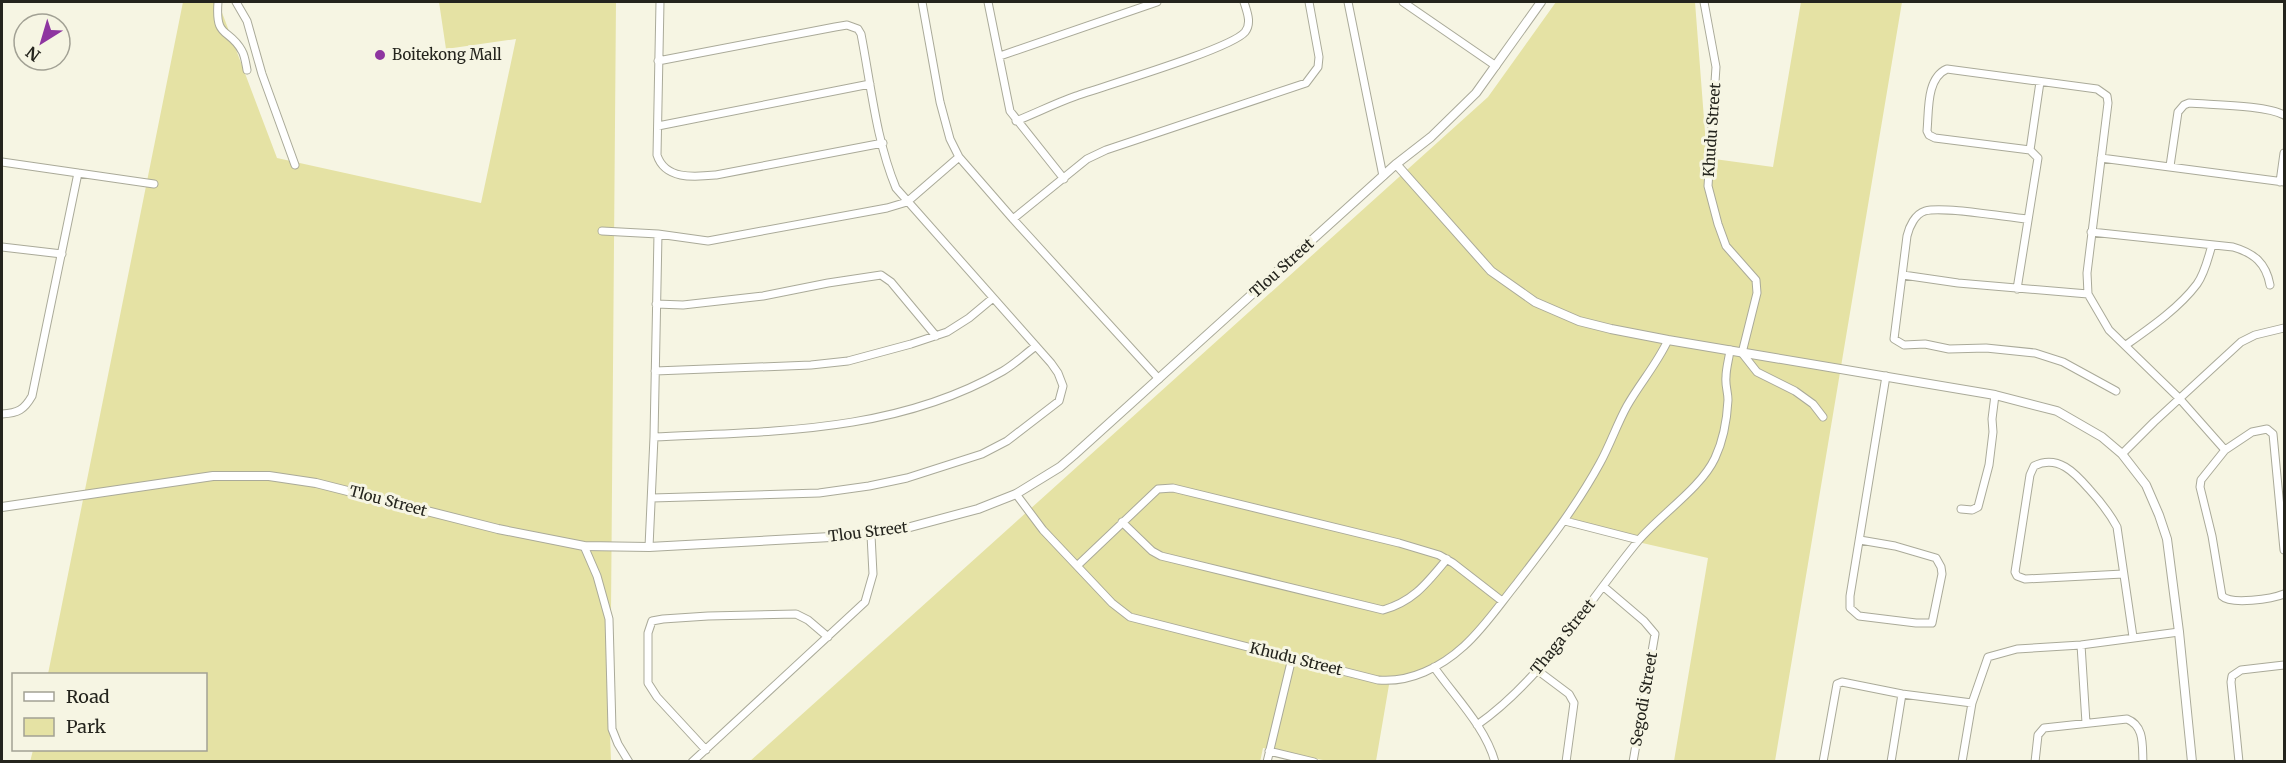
<svg xmlns="http://www.w3.org/2000/svg" width="2286" height="763" font-family="Merriweather,serif">
	<rect width="100%" height="100%" fill="#f6f5e3"/>
	<!-- green -->
	<path fill="#e5e2a4" d="M183 2H218L277 158 481 203 516 39 446 49 439 2H616L610 734 611 761 30 762 33 750H206V674H48Z
		M1556 2H1695L1707 158 1773 167 1801 2H1902L1775 761H1674L1708 558 1559 524 1473 635 1436 667 1390 679 1376 761H1328L1263 748 1260 762H749L1488 97Z"/>
	<g fill="none" stroke-linecap="round" stroke-linejoin="round">
		<!-- minor casing -->
		<g stroke="#aa9" stroke-width="9">
			<path id="minor" d="M218 2C215 40 229 27 242 51 245 56 246 65 247 70
				M236 2 247 21 262 74 295 165
				M660 2 657 155C665 180 694 177 716 175L883 143
				M922 2 940 102 950 139 959 157 1013 219 1159 379
				M988 2 1010 111 1064 179
				M1348 2 1383 176
				M1403 2 1496 66
				M1704 2 1716 67 1708 186 1718 224 1726 246 1756 280 1757 293 1742 353 1757 372 1795 391 1813 404 1823 417
				M1000 56 1157 2
				M1016 121C1036 113 1056 103 1076 96 1104 86 1231 49 1245 32 1252 23 1247 12 1244 2
				M658 126 870 84
				M2030 150 2040 82
				M2101 158 2284 182
				M2 162 154 184
				M2170 166 2178 112 2184 105 2189 103C2212 105 2266 105 2284 115
				M2280 182 2284 153
				M1013 219 1087 159 1106 150 1306 83 1318 67 1319 57 1309 2
				M2027 219C2005 217 1943 206 1925 211 1915 214 1909 227 1907 236L1894 339 1904 345 1925 344 1949 349 1986 348 2035 353 2063 362 2116 391
				M602 231 658 234 708 241 887 208 907 202 959 157
				M2091 232 2233 247C2254 253 2266 263 2270 285
				M2 247 62 254
				M1903 275 1958 283 2088 294
				M2017 289 2038 158 2030 150 1935 138 1929 135 1927 131C1929 111 1926 78 1947 69L2097 89 2107 96 2108 103 2087 273 2088 294 2109 330 2179 398 2225 450 2201 480 2200 487 2212 536 2222 596C2231 605 2272 599 2284 594
				M656 304 683 305 763 296 828 283 881 275 891 282 936 336
				M2126 345C2150 328 2179 308 2197 284 2205 273 2208 258 2212 245
				M655 371 811 365 848 361 911 344 947 332 969 318 993 298
				M2 414C18 413 24 410 32 396L78 173
				M654 437C774 431 895 433 1003 371 1015 364 1025 354 1036 346
				M2225 450 2252 432 2267 429 2273 434 2284 550
				M2122 454 2154 422 2241 342 2255 335 2284 328
				M1016 494 1043 530 1112 603 1130 617 1378 680C1410 683 1441 667 1464 646 1484 628 1500 604 1517 583 1547 544 1576 507 1600 463 1610 445 1617 424 1627 406 1640 383 1657 364 1668 340
				M652 498 819 493 869 486 907 478 982 454 1007 441 1059 401 1063 386 1058 373 1051 363 896 188C876 140 871 85 861 34L858 29 847 25 835 27 658 61
				M1961 509 1972 510 1978 507 1989 465 1993 432 1992 419 1995 395
				M1565 521 1639 540
				M1122 522 1152 551 1161 556 1383 610C1414 601 1427 583 1447 559
				M1860 540 1895 546 1936 558 1941 567 1942 574 1932 623H1916L1859 616 1850 608V596L1886 376
				M584 546 597 576 609 619 612 729 618 744 629 762
				M649 547 654 437 658 234
				M1078 565 1158 489 1173 488 1399 543 1439 555 1453 563 1502 601
				M2123 574 2025 579 2017 576 2015 572 2030 475 2034 466C2058 454 2075 473 2089 489 2100 501 2109 512 2117 527L2133 637
				M1604 587 1644 621 1655 634 1633 762
				M2081 645 2086 723
				M1434 667C1454 696 1485 726 1495 762
				M1537 670 1569 694 1574 703 1566 762
				M1477 725C1544 678 1586 604 1638 541 1661 514 1701 488 1715 458 1723 441 1727 419 1728 400 1728 392 1725 385 1726 377 1726 368 1729 359 1730 350
				M706 750 657 697 648 683V633L652 621 663 619 708 616 796 614 808 620 828 637
				M1269 751 1314 762
				M692 762 865 602 873 574 871 535
				M1267 762 1292 658
				M1823 762 1837 684 1842 682 1902 694 1972 703
				M1891 762 1902 694
				M1962 762 1972 703 1988 657 2017 649 2081 645 2179 632
				M2035 762 2038 735 2044 728 2127 719C2145 726 2142 746 2143 762
				M2239 762 2231 682 2232 676 2241 670 2284 665"/>
		</g>
		<!-- tertiary casing -->
		<g stroke="#aa9" stroke-width="10">
			<path id="tertiary" d="M1396 164 1491 271 1535 302 1579 321 1611 329 1668 340 1995 395 2057 411 2102 437 2122 454 2146 485 2159 515 2167 539 2179 632 2192 762
				M2 507 213 476H269L316 483 498 529 584 546 649 547 849 536 899 530 978 509 1016 494 1060 467 1074 455 1395 165 1431 137 1476 93 1541 2"/>
		</g>
		<!-- minor -->
		<use href="#minor" stroke="#fff" stroke-width="7"/>
		<!-- tertiary -->
		<use href="#tertiary" stroke="#fff" stroke-width="8"/>
	</g>
	<!-- markers -->
	<circle fill="#8e35a0" stroke="#f6f5e3" stroke-width="2" cx="380" cy="55" r="6"/>
	<g text-anchor="middle" stroke-width="6" stroke-linejoin="round" paint-order="stroke">
		<!-- poi labels -->
		<g font-size="15" fill="#24241d" stroke="#f6f5e3" text-anchor="start">
			<text x="392" y="60">Boitekong Mall</text>
		</g>
		<!-- street labels -->
		<g font-size="15" fill="#24241d" stroke="#f6f5e3">
			<text transform="translate(1712 130) rotate(-86)" y="5">Khudu Street</text>
			<text transform="translate(1282 268) rotate(-42)" y="5">Tlou Street</text>
			<text transform="translate(388 501) rotate(15)" y="5">Tlou Street</text>
			<text transform="translate(868 532) rotate(-7)" y="5">Tlou Street</text>
			<text transform="translate(1563 637) rotate(-51)" y="5">Thaga Street</text>
			<text transform="translate(1296 659) rotate(14)" y="5">Khudu Street</text>
			<text transform="translate(1644 699) rotate(-80)" y="5">Segodi Street</text>
		</g>
	</g>
	<!-- border -->
	<rect width="2286" height="763" fill="none" stroke="#24241d" stroke-width="6"/>
	<!-- legend -->
	<rect x="12" y="673" width="195" height="78" fill="#f6f5e3" stroke="#a2a194" stroke-width="1.5"/>
	<rect x="24" y="692" width="30" height="9" fill="#ffffff" stroke="#a2a194" stroke-width="1.5"/>
	<text x="66" y="703" font-size="18" fill="#24241d">Road</text>
	<rect x="24" y="718" width="30" height="18" fill="#e5e2a4" stroke="#a2a194" stroke-width="1.5"/>
	<text x="66" y="733" font-size="18" fill="#24241d">Park</text>
	<!-- north arrow -->
	<g transform="translate(42 42) rotate(217)"><circle r="28" fill="#f6f5e3" stroke="#a2a194" stroke-width="1.5"/>
	<path d="M0-4.5L10 22L0 15L-10 22Z" fill="#8e35a0"/>
	<text y="-9" font-size="16" font-weight="bold" text-anchor="middle" fill="#24241d">N</text>
	</g>
</svg>
